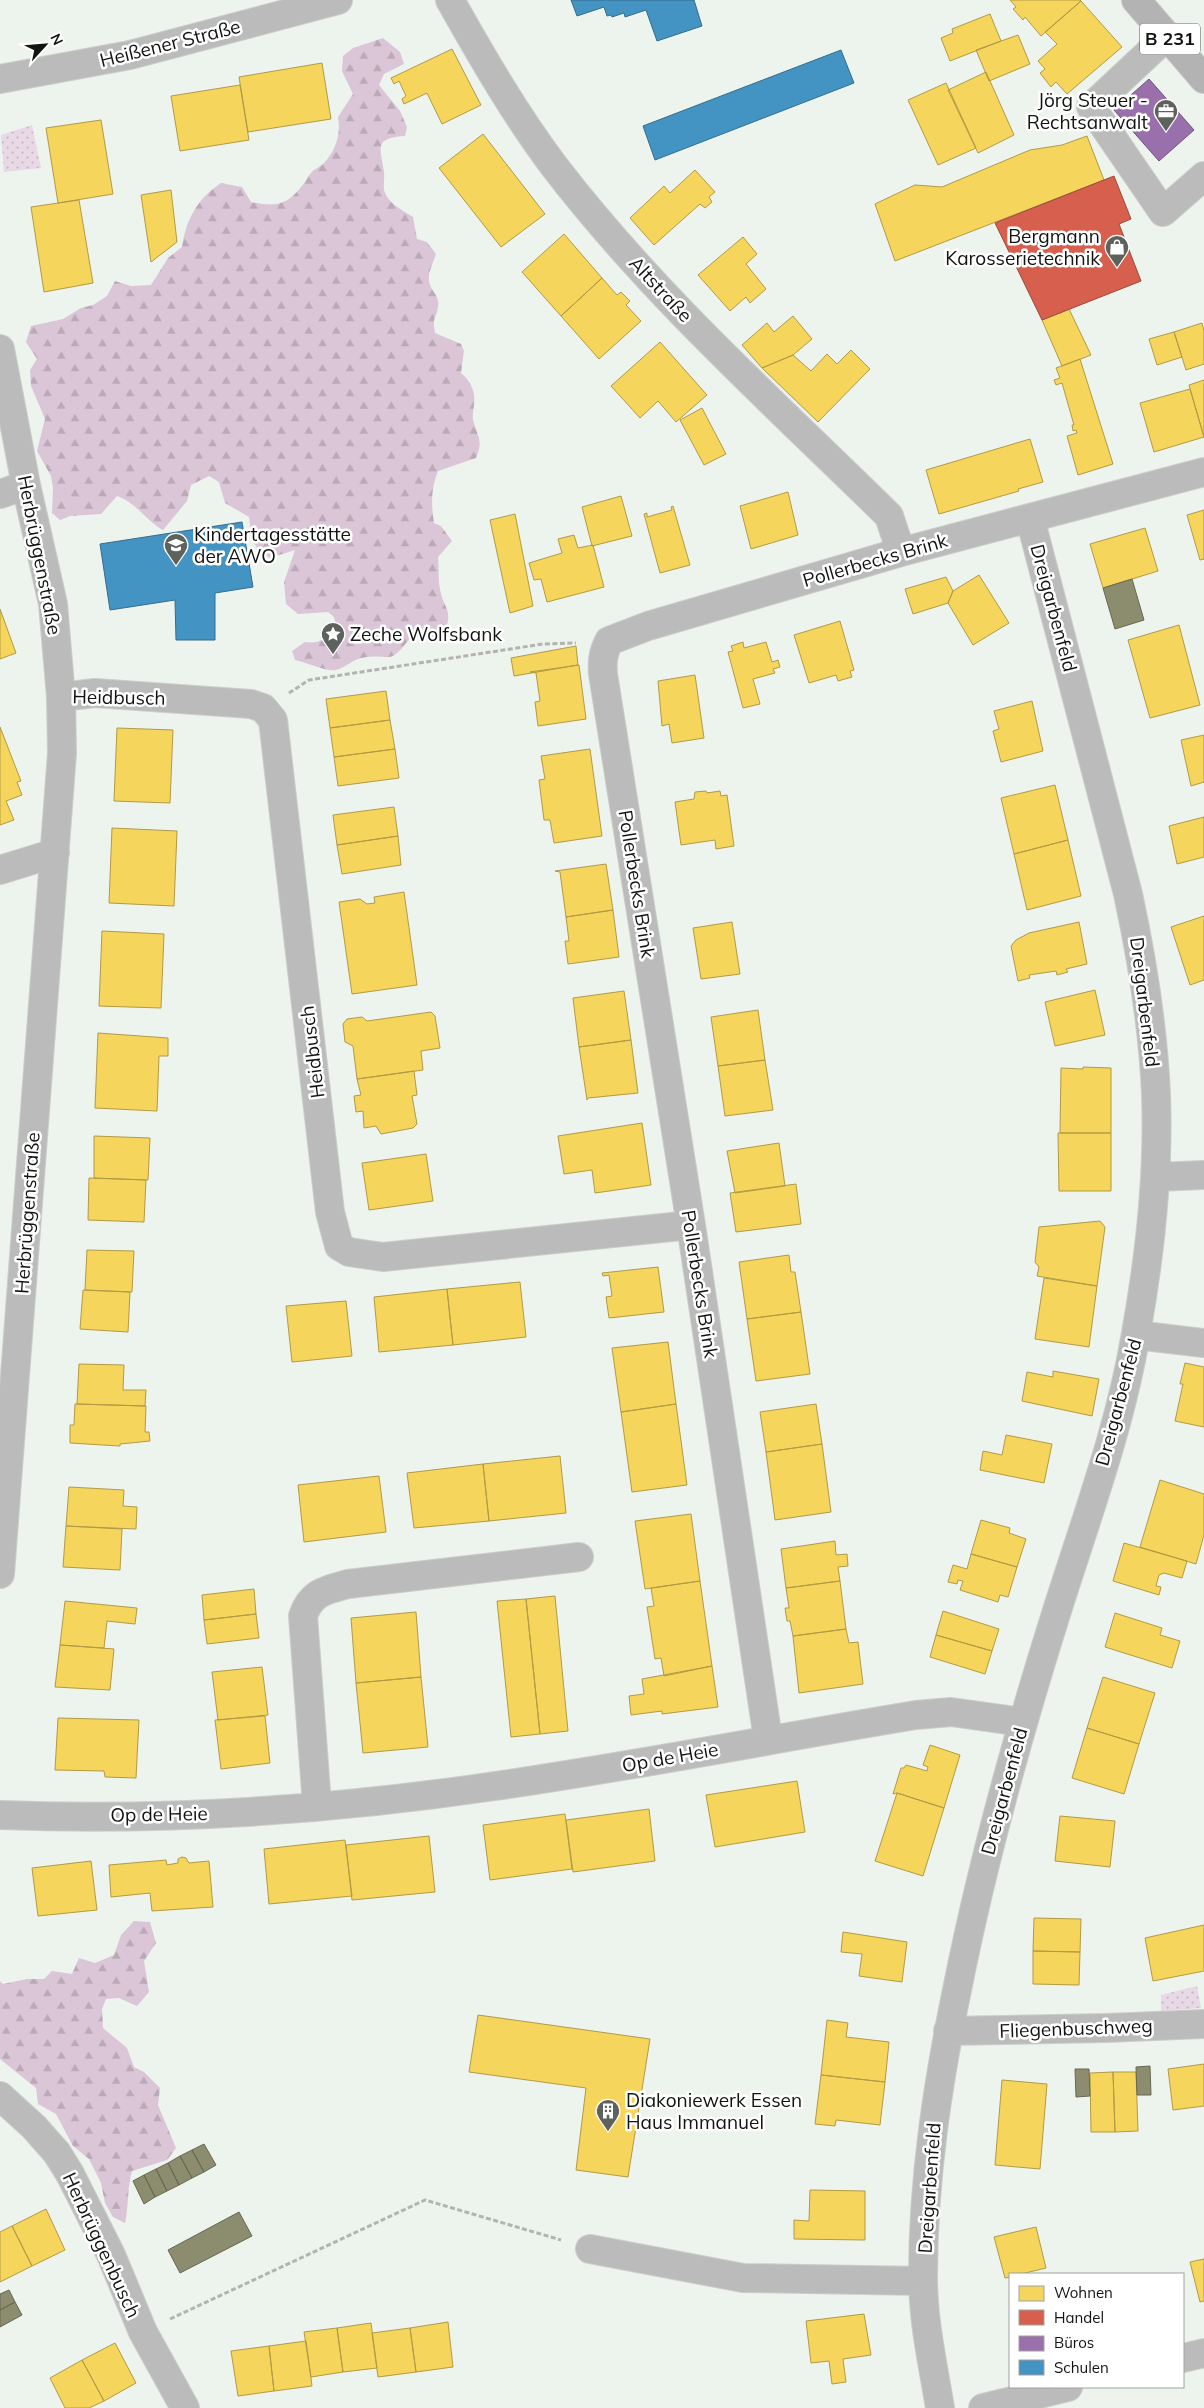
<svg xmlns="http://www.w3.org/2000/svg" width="1204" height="2408" font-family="Mulish,sans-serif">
	<defs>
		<pattern id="grass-dots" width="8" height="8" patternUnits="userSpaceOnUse" patternTransform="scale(1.25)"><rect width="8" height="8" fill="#e9d8e5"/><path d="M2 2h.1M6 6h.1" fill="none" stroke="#c7b8c3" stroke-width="1.8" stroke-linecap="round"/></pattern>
		<pattern id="forest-firs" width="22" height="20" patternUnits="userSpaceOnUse" patternTransform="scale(1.25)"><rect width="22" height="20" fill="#dbc6d8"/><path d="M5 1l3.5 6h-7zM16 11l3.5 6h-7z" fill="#bba9b8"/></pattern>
	</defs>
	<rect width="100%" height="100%" fill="#edf3ed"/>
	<!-- grass -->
	<path fill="url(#grass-dots)" d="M32 125 41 168 4 172 1 135Z
		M1197 1986 1201 2008 1161 2011V1995Z"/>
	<!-- forest -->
	<path fill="url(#forest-firs)" d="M383 38 400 52 404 64 384 74 379 85 400 111 407 127 405 136C374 138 380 147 384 172 385 180 382 188 386 195 391 205 404 211 413 217L417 239 427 242 436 254C433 263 426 276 430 285 433 293 440 297 438 307 436 320 432 315 435 333L461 344 464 351 461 373C470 380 476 392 474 404 474 409 472 415 473 420 477 436 484 440 476 458L438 471C431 489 431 504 434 523L441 526 452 541 438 557C439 568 438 579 440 589 444 611 454 608 444 634L433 639 410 638C388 668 391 652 361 658 352 660 345 668 336 670 327 672 305 662 295 660L292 651 305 642C319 644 327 639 337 628L334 617 328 612 298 614 286 604 284 582 295 550 270 558C250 546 252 538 249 517L225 503 219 482 209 476 191 485 187 501 163 530C145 520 137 503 117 496L101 514 70 516 60 520 52 513 53 488 51 476 37 451 45 419 31 386 30 370 37 359 26 342 31 326 63 319 81 308 93 305 107 296 115 281 131 286 151 285 168 258 182 247C186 219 198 198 221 183L242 187 251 202C275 207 286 206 302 186 306 182 307 177 311 173 314 169 320 167 323 164 336 151 341 134 338 117L353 94 342 71 343 56 353 48Z
		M134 1921 150 1922 156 1943 144 1961 149 1992 137 2006 119 1998 106 1999 102 2009 103 2028 127 2048 134 2067 144 2072 160 2088 158 2105 176 2148 167 2160 132 2171C127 2188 129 2205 125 2223L113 2217 105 2203 101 2183 89 2159 73 2146 56 2114 38 2104 36 2088 0 2059V1981L3 1984 27 1979H44L52 1971 72 1974 79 1958 95 1963 114 1955 121 1935Z"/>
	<!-- homes -->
	<path fill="#f6d55c" stroke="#b19b45" d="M1010 0H1080L1081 1 1041 36 1025 17 1023 20 1013 9 1016 7Z
		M1081 1 1122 47 1067 94 1056 82 1051 87 1040 73 1045 69 1038 61 1057 44 1045 32Z
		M990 14 1001 41 950 61 941 38 953 33 952 29Z
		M1018 35 1030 64 989 81 976 50Z
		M452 49 481 105 442 124 427 93 404 104 402 99 406 96 399 81 394 84 391 78Z
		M322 63 331 119 248 132 239 77Z
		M986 72 1014 135 978 153 948 90Z
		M946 83 976 148 938 165 908 100Z
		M240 85 249 140 180 151 171 96Z
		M101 120 113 194 58 203 46 128Z
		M483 134 545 214 501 247 439 168Z
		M1087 136 1104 180 895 261 875 204 915 185 942 187 1030 150 1062 145Z
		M695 170 715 192 709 197 712 202 705 208 700 204 654 245 630 218 664 186 670 193Z
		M171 190 177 242 151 262 141 195Z
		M79 200 93 283 44 292 31 207Z
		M564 234 602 278 561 316 522 272Z
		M743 237 757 254 746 264 766 289 750 303 746 297 730 311 698 275Z
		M602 278 617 295 621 292 630 301 626 305 641 321 599 359 561 316Z
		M1069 309 1091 355 1062 366 1042 320Z
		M793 316 812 339 793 355 762 368 742 345 767 323 774 332Z
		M1202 323 1204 331V364L1186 370 1174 332Z
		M1174 332 1182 357 1157 365 1149 339Z
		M660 342 707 395 676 422 658 401 640 418 611 386Z
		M851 350 870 369 818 422 762 368 793 355 811 371 827 354 837 364Z
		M1080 359 1113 464 1078 475 1067 436 1077 433 1076 430 1073 431 1072 425H1074L1062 383 1056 385 1054 380 1060 378 1056 368Z
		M1204 380V437L1189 385Z
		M1190 389 1204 437 1154 452 1140 403Z
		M702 408 726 454 704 465 680 420Z
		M1030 439 1043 482 1018 489 1019 491 939 514 926 470Z
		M788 492 798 535 751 549 740 506Z
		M621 496 632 536 592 546 582 507Z
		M673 506 690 565 660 573 644 514 647 513V517L672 510 671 507Z
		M1204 510V559L1200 560 1187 515Z
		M515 514 533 606 510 613 490 520Z
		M1145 528 1158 571 1103 588 1090 544Z
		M574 535 578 548 593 545 604 587 547 602 541 579 534 580 529 563 562 553 558 539Z
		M979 575 1009 623 973 645 948 603 953 591Z
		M946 577 953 591 948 603 913 614 905 589Z
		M0 609 16 653 0 659Z
		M840 621 854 670 850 671 852 677 838 681 836 675 809 683 794 635Z
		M1179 625 1200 705 1150 718 1128 640Z
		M743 642 744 648 766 642 772 662 778 660 780 667 773 669 775 673 753 679 760 704 743 708 728 652 733 651 731 646Z
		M576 646 578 665 514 676 511 658Z
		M579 665 586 719 538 726 535 702 540 701 536 673 530 672Z
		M695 675 704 738 672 743 669 724 662 726 658 681Z
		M386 691 390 720 330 728 326 699Z
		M1032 701 1043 751 1001 762 993 731 999 729 994 711Z
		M390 720 395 749 334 757 330 728Z
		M0 727 21 781 17 782 22 795 6 801 14 820 0 825Z
		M117 728 173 730 170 803 114 801Z
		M1204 735V782L1191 786 1181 740Z
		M395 749 399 778 338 786 334 757Z
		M590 749 602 836 554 843 550 820H544L539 780 545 779 541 756Z
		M1055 785 1068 840 1014 854 1001 798Z
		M706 791 707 793 720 791 721 796 727 795 734 846 716 849 715 840 681 845 675 802 694 799 695 792Z
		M394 807 398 836 337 845 333 815Z
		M1204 817V857L1177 864 1169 826Z
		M112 828 177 831 174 906 109 903Z
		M398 836 401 865 342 874 337 845Z
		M1068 840 1081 896 1027 910 1014 854Z
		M606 864 613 910 566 917 560 872 555 871Z
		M404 892 417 985 352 994 339 902 360 899 367 904 375 903 374 897Z
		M613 910 619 957 568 964 565 941H569L566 917Z
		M1204 916V980L1190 985 1171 927Z
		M732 922 740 974 701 979 693 928Z
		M1079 922 1087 964 1066 969 1068 972 1057 975 1056 971 1029 975 1030 978 1018 981 1011 946 1016 940 1029 933Z
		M102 931 164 934 161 1008 99 1006Z
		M1095 990 1105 1035 1055 1046 1045 1002Z
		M624 991 631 1040 579 1047 573 998Z
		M758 1010 765 1060 718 1066 711 1017Z
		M431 1012 435 1016 440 1048 421 1051 423 1070 357 1079 353 1046 345 1042 343 1024 347 1019 362 1017 367 1021Z
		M98 1033 168 1038V1056H159L157 1111 95 1108Z
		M631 1040 638 1093 588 1098 587 1100 579 1047Z
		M765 1060 773 1110 725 1116 718 1066Z
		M1083 1067 1111 1068V1133H1060L1061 1068 1083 1069Z
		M414 1071 417 1095 412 1096 417 1124 413 1128 381 1134 376 1126 364 1128 363 1111 356 1112 354 1096 361 1095 357 1079Z
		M642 1123 651 1185 595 1193 592 1170 564 1174 558 1136Z
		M1058 1133H1111V1191H1059Z
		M94 1136 150 1138 148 1180 94 1178Z
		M779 1143 785 1186 735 1193 727 1151Z
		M426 1154 433 1201 369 1210 362 1163Z
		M89 1178 146 1180 144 1222 88 1220Z
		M796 1184 801 1224 736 1232 730 1193Z
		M1100 1221 1105 1227 1097 1286 1037 1276 1039 1267 1035 1262 1039 1227Z
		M87 1250 134 1251 132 1292 85 1290Z
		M789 1255 791 1272H795L801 1312 747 1319 739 1262Z
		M658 1267 664 1312 609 1318 606 1297 612 1296 609 1275 603 1276 602 1273Z
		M1044 1278 1097 1286 1089 1347 1035 1339Z
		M520 1282 526 1337 453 1345 447 1289Z
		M447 1289 453 1345 379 1352 374 1297Z
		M83 1290 130 1292 128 1332 80 1329Z
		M346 1301 352 1356 292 1362 286 1306Z
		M801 1312 810 1374 756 1381 747 1319Z
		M668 1342 676 1404 621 1412 612 1348Z
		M1185 1363 1204 1367V1427L1175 1421 1183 1384H1180Z
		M79 1364 124 1365 123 1390H146L145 1406 77 1404Z
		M1053 1371 1099 1379 1092 1416 1022 1401 1027 1372 1053 1377Z
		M75 1404 146 1406 145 1432H149L150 1441 120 1444V1446L70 1443V1425H74Z
		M676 1404 687 1485 632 1492 621 1412Z
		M816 1404 822 1444 766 1452 760 1412Z
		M1006 1435 1052 1444 1044 1483 980 1470 983 1451 1002 1455Z
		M822 1444 831 1512 775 1520 766 1452Z
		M560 1456 566 1513 489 1521 483 1464Z
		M483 1464 489 1521 414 1528 407 1473Z
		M379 1476 386 1532 304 1542 298 1485Z
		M1160 1480 1204 1494V1535L1196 1564 1140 1547Z
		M69 1487 124 1490 123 1506 137 1507 136 1529 66 1526Z
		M691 1514 700 1581 645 1589 635 1521Z
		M981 1520 1010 1528 1009 1533 1026 1539 1017 1567 971 1554Z
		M66 1526 122 1529 120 1570 63 1567Z
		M835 1541 836 1555 847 1554 848 1566 838 1567 840 1581 786 1588 781 1549Z
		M1124 1543 1187 1561 1182 1578 1164 1573 1159 1575 1156 1586 1161 1587 1159 1595 1113 1581Z
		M971 1554 1017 1567 1008 1597 1000 1595 998 1602 960 1590 963 1581 958 1580 957 1584 948 1582 953 1565 967 1569Z
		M700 1581 712 1666 664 1676 661 1658 655 1659 647 1607 654 1606 651 1588Z
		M840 1581 846 1629 793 1636 790 1621H787L785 1608H789L786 1588Z
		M254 1589 256 1614 204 1620 202 1595Z
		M555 1596 568 1731 540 1734 526 1599Z
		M526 1599 540 1734 511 1737 497 1601Z
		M65 1601 137 1608 135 1624 107 1621 104 1648 60 1645Z
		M943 1611 999 1629 992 1651 936 1635Z
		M416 1612 421 1677 356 1683 351 1618Z
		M1115 1613 1162 1628 1160 1635 1180 1641 1172 1668 1105 1647Z
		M256 1614 259 1638 207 1644 204 1620Z
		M846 1629 849 1643 858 1642 863 1684 799 1693 793 1636Z
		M936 1635 992 1651 985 1674 930 1657Z
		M60 1645 114 1649 110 1690 55 1687Z
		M712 1666 718 1707 662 1714V1711L631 1715 629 1696 644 1694 642 1679Z
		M262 1667 268 1715 218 1720 212 1672Z
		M421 1677 428 1747 363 1753 356 1683Z
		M1103 1677 1155 1693 1139 1744 1087 1728Z
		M265 1716 270 1763 221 1769 215 1720Z
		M58 1718 139 1720 136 1778 105 1777 104 1771 55 1770Z
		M1087 1728 1139 1744 1124 1794 1072 1778Z
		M930 1745 960 1755 944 1808 897 1793 893 1794 901 1768H904L906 1765 927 1771 928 1767 923 1765Z
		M797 1781 805 1832 715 1847 706 1795Z
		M897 1793 944 1808 923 1876 875 1861Z
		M649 1809 655 1861 573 1872 566 1820Z
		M565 1814 572 1869 490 1880 483 1825Z
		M1060 1816 1115 1821 1110 1867 1055 1861Z
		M429 1836 435 1892 352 1900 346 1845Z
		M345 1840 352 1896 269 1904 264 1849Z
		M182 1857 186 1858 189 1863 209 1861 213 1907 152 1911 150 1893 111 1897 109 1865 166 1860 167 1865 178 1863V1859Z
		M91 1861 97 1910 38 1916 32 1868Z
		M1034 1918 1081 1919 1080 1952 1033 1951Z
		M1204 1925V1971L1153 1981 1145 1938Z
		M843 1932 907 1942 902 1982 859 1976 862 1954 841 1952Z
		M1033 1951 1080 1952 1079 1985 1033 1984Z
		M478 2015 650 2039 628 2177 576 2170 586 2088 469 2072Z
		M827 2020 848 2023 846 2037 889 2042 885 2082 821 2075Z
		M1204 2064V2106L1173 2110 1168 2069Z
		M1113 2072H1136L1138 2131 1115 2132Z
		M1113 2072 1115 2132H1091L1090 2073Z
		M821 2075 885 2082 880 2125 836 2120 835 2126 815 2124Z
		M1002 2080 1047 2084 1040 2169 995 2165Z
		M810 2190 865 2191V2240L794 2239V2220L809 2221Z
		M46 2209 65 2250 32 2266 12 2226Z
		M12 2226 32 2266 0 2282V2232Z
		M1036 2227 1046 2268 1021 2274H1010V2277L1005 2278 994 2237Z
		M1204 2259V2301L1200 2302 1190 2262Z
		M864 2314 871 2355 843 2359 846 2382 832 2384 829 2361 811 2363 806 2321Z
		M448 2322 453 2367 416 2372 410 2328Z
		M371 2323 377 2368 343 2372 337 2328Z
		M337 2328 343 2372 311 2377 304 2332Z
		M410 2328 416 2372 378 2377 372 2333Z
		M306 2341 312 2386 274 2391 269 2346Z
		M115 2343 136 2383 104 2401 82 2360Z
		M269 2346 274 2391 238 2396 231 2351Z
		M82 2360 104 2401 89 2408H65L50 2378Z"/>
	<!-- shops -->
	<path fill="#d6604d" stroke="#9b493b" d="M1114 176 1131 219 1119 224 1141 281 1042 320 995 223Z"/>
	<!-- offices -->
	<path fill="#9970ab" stroke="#70547c" d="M1149 79 1194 130 1159 161 1114 110Z"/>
	<!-- schools -->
	<path fill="#4393c3" stroke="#346d8d" d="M571 0H694L702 26 657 41 646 10 625 17 624 13 612 17 611 15 607 16 604 7 577 16Z
		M841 50 854 83 655 160 643 126Z
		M242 522 253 587 215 593V640H176L175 600 110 610 100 544Z"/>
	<!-- industry -->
	<path fill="#8c8c6e" stroke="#676852" d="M1132 579 1144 620 1115 629 1103 588Z
		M1150 2066 1151 2095H1137L1136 2067Z
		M1075 2069H1089L1090 2096 1076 2097Z
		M204 2144 216 2165 204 2172 192 2150Z
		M192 2150 204 2172 192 2178 180 2156Z
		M180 2156 192 2178 179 2185 168 2163Z
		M168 2163 179 2185 167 2191 156 2169Z
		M156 2169 167 2191 155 2197 144 2175Z
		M144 2175 155 2197 144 2204 133 2181Z
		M239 2212 252 2236 180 2273 168 2250Z
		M9 2290 15 2302 0 2310V2294Z
		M15 2302 22 2315 0 2327V2310Z"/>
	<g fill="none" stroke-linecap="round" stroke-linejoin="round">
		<!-- minor casing -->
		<g stroke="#cbceca" stroke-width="30">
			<path id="minor" d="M450 0C482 57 515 114 554 166 652 294 774 403 889 516L901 552
				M1167 36 1091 107 1163 212 1204 176
				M0 79 130 55 338 0
				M0 349 26 485 53 604 61 697 62 753 0 1574
				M0 494 26 485
				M61 697 95 693 251 704 263 708 273 720 330 1212 339 1246 349 1252 383 1257 691 1225
				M0 870 55 853
				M1155 1177 1204 1175
				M1136 1335 1204 1343
				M768 1739 691 1225 603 674C602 661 603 653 609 641L648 626 901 552 1204 472
				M317 1805 303 1616C311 1592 326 1590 348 1584L579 1557
				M0 1815C163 1821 333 1810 495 1786 636 1766 776 1738 916 1715L951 1712 1022 1722
				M948 2031 1106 2028 1204 2024
				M0 2096 34 2127 57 2153 70 2174 111 2255 143 2332 185 2408
				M590 2249 743 2278 923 2281
				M1183 2358 1204 2353
				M940 2408C933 2365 923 2321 923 2277 923 2178 938 2081 958 1985 983 1860 1017 1738 1055 1617 1084 1524 1120 1430 1136 1333 1150 1255 1159 1173 1156 1094 1153 1027 1142 959 1128 894L1030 518
				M983 2408 1068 2387"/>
		</g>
		<!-- major casing -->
		<g stroke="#cbceca" stroke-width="30">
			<path id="major" d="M1136 0 1204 79"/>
		</g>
		<!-- path -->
		<path stroke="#b2b3b2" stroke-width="3" stroke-dasharray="5 2.5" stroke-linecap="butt" d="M289 693 309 680 543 644 576 643
			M170 2319 425 2200 561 2240"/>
		<!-- minor -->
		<use href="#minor" stroke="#bbb" stroke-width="28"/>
		<!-- major -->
		<use href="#major" stroke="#b3b3b3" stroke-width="28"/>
		<!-- tram -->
		<path stroke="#b2b6b2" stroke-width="1" d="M1126 0 1204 89
			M1143 0 1204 71"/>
	</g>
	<!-- icons -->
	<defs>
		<g id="office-pin" transform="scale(1.25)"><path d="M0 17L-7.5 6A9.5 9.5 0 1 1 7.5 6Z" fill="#5e625d" stroke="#fff"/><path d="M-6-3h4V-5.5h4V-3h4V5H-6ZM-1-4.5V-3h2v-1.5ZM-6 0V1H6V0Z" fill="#fff"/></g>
		<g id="shop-pin" transform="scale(1.25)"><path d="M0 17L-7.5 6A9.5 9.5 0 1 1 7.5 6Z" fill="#5e625d" stroke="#fff"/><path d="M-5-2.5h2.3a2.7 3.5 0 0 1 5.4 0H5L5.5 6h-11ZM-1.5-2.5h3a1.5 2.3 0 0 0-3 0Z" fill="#fff"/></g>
		<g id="school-pin" transform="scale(1.25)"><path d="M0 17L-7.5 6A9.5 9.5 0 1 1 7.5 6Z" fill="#5e625d" stroke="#fff"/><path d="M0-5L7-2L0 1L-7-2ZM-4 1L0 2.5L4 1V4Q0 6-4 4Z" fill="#fff"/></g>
		<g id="sight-pin" transform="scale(1.25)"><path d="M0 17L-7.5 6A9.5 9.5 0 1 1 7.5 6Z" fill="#5e625d" stroke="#fff"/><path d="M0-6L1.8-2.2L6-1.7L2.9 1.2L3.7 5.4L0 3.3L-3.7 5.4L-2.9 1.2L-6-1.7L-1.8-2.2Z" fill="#fff"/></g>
		<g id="building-pin" transform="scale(1.25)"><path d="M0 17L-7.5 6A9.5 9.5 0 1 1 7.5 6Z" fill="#5e625d" stroke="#fff"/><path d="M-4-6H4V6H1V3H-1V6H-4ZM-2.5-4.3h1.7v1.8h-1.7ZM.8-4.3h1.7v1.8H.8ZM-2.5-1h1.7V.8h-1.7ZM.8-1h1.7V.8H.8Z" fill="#fff"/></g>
	</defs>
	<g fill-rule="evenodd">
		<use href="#office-pin" x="1166" y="111"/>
		<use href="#shop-pin" x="1117" y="247"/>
		<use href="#school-pin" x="176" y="545"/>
		<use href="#sight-pin" x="333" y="634"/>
		<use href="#building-pin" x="608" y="2111"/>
	</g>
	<g text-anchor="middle" stroke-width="5" stroke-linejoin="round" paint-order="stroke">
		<!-- shield labels -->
		<rect fill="#fff" stroke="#585a58" stroke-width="1" x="1140" y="23.5" width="60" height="31" rx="4"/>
		<g font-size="18" font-weight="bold" fill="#111410">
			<text x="1170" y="45">B 231</text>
		</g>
		<!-- street labels -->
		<g font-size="19" fill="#111410" stroke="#fff">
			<text transform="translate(170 43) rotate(-14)" y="7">Heißener Straße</text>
			<text transform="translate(661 289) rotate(47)" y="7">Altstraße</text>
			<text transform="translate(40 555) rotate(79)" y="7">Herbrüggenstraße</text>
			<text transform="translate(875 560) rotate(-16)" y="7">Pollerbecks Brink</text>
			<text transform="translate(1054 608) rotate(75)" y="7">Dreigarbenfeld</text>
			<text transform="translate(119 697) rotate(1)" y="7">Heidbusch</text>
			<text transform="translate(637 884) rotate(81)" y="7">Pollerbecks Brink</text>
			<text transform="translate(1145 1002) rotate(83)" y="7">Dreigarbenfeld</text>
			<text transform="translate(312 1052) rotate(-97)" y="7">Heidbusch</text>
			<text transform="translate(27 1213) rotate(-86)" y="7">Herbrüggenstraße</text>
			<text transform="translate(700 1284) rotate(81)" y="7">Pollerbecks Brink</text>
			<text transform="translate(1118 1402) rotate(-75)" y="7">Dreigarbenfeld</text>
			<text transform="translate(670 1757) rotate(-10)" y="7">Op de Heie</text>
			<text transform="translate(1004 1791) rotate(-75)" y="7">Dreigarbenfeld</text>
			<text transform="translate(159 1814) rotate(-1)" y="7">Op de Heie</text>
			<text transform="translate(1076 2028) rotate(-2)" y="7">Fliegenbuschweg</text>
			<text transform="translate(929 2188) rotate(-86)" y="7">Dreigarbenfeld</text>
			<text transform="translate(102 2245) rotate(65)" y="7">Herbrüggenbusch</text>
		</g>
		<!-- poi labels -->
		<g font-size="19" fill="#111410" stroke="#fff" text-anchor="start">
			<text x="1148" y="107" text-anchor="end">Jörg Steuer -<tspan x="1148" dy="22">Rechtsanwalt</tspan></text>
			<text x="1100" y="243" text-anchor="end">Bergmann<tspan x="1100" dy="22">Karosserietechnik</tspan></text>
			<text x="194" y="541">Kindertagesstätte<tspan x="194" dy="22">der AWO</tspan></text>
			<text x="350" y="641">Zeche Wolfsbank</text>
			<text x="626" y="2107">Diakoniewerk Essen<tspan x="626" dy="22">Haus Immanuel</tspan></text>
		</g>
	</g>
	<!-- legend -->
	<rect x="1009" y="2273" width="175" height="115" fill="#ffffff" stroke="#a0a19f"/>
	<rect x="1019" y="2286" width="25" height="15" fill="#f6d55c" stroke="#a0a19f"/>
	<text x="1054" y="2298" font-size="15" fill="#111410">Wohnen</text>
	<rect x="1019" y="2310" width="25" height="15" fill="#d6604d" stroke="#a0a19f"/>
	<text x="1054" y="2323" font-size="15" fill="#111410">Handel</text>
	<rect x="1019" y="2336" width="25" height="15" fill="#9970ab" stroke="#a0a19f"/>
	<text x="1054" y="2348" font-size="15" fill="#111410">Büros</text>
	<rect x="1019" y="2360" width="25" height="15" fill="#4393c3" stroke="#a0a19f"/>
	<text x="1054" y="2373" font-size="15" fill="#111410">Schulen</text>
	<!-- north arrow -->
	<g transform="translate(45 45) rotate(64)" stroke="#ffffff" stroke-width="4" paint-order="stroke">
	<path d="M0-4L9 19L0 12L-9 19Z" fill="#111410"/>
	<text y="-8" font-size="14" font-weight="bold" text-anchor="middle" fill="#111410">N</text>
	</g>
</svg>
